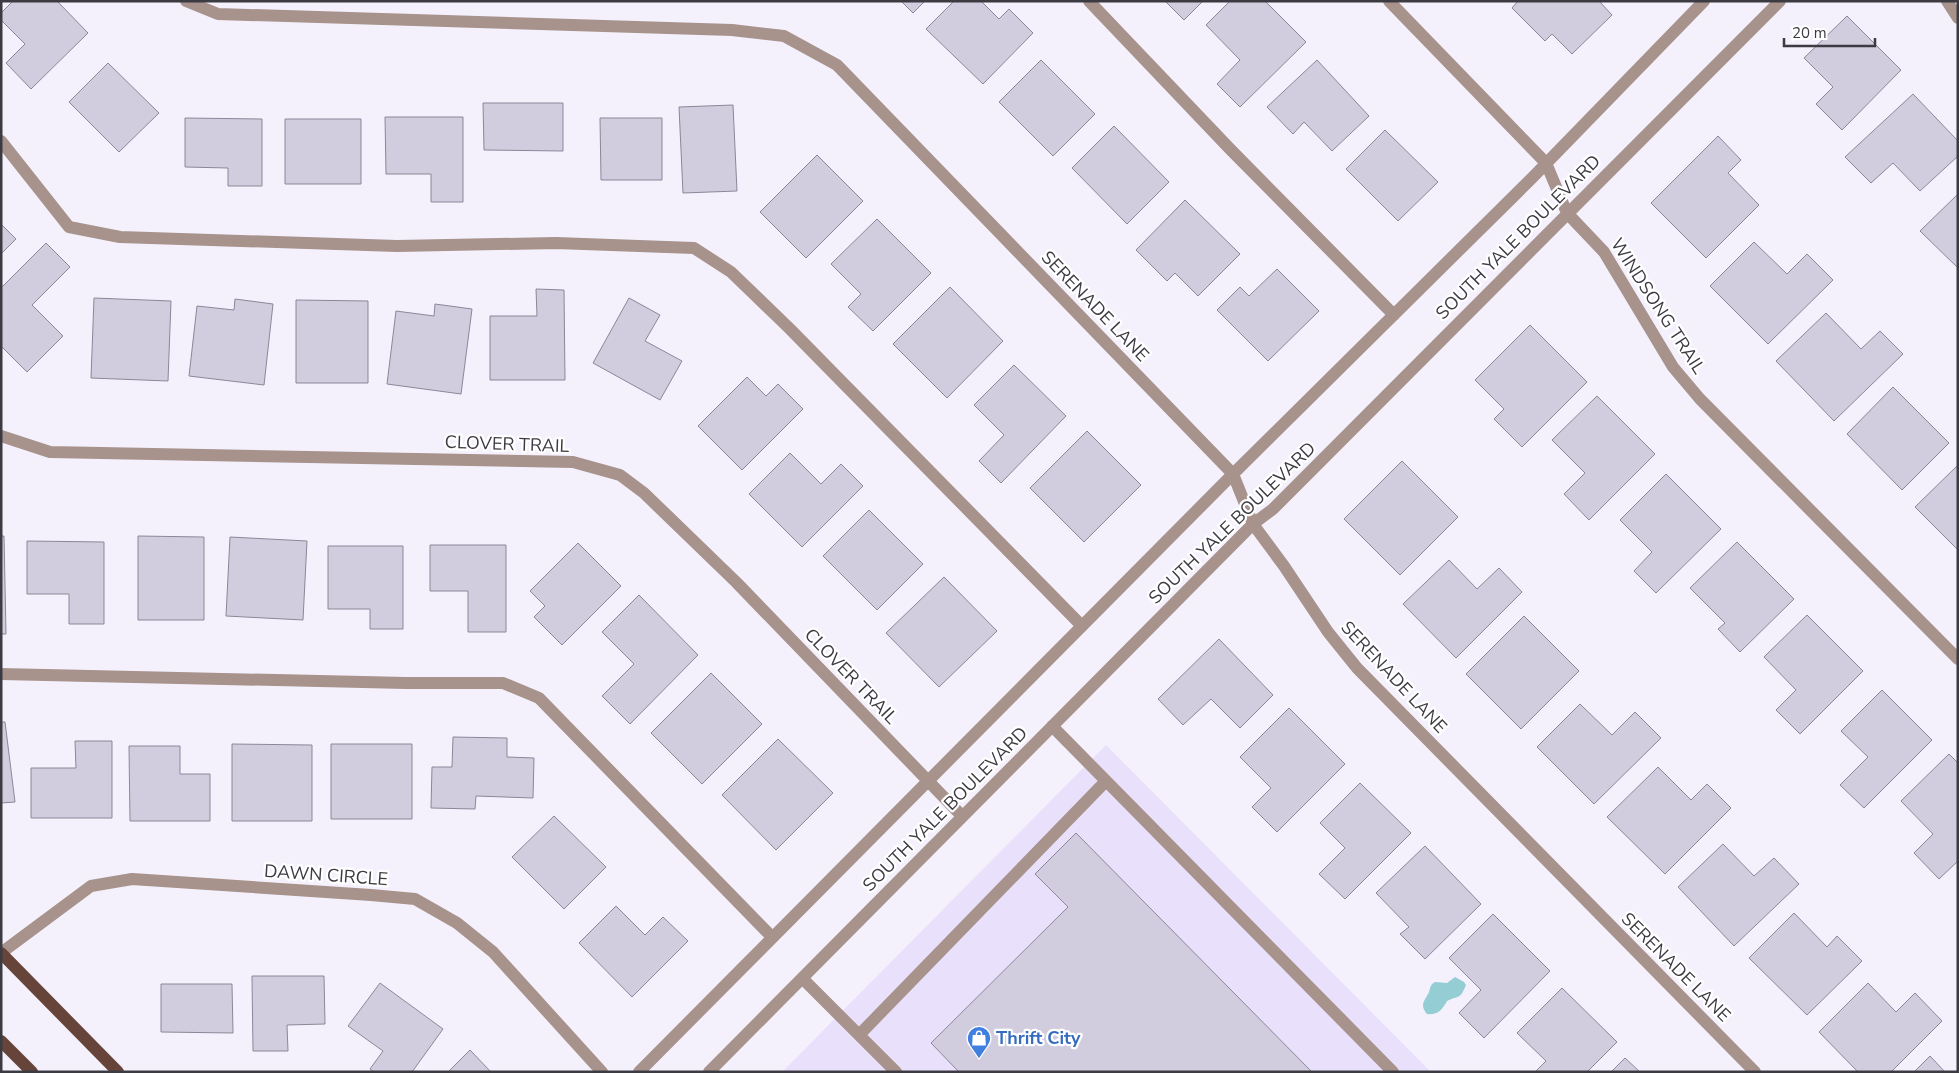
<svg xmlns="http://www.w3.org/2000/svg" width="1959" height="1073" font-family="'Nunito Sans',sans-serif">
	<rect width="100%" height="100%" fill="#f4f1fd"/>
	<!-- built -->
	<path fill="#e9e1fc" d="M1106 745 1431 1072H782Z"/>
	<!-- water -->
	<path fill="#94ced4" d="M1455 977 1464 982 1466 985C1460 1000 1459 995 1447 1001 1442 1010 1438 1015 1427 1014 1419 1004 1425 1001 1429 992 1431 986 1430 985 1435 982L1447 983Z"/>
	<!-- building -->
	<path fill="#d2ccdf" stroke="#8c8798" d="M13 1H57L88 33 31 89 6 63 25 44 1 20V13Z
		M901 1H925L913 13Z
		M954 1H981L999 19 1009 9 1033 33 983 84 926 29Z
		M1165 1H1203L1184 20Z
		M1230 1H1265L1306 42 1240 107 1217 84 1240 60 1206 25Z
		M1518 1H1599L1612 15 1572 54 1552 34 1545 41 1512 8Z
		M1847 16 1901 70 1842 130 1816 104 1833 87 1804 58Z
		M1041 60 1095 114 1053 156 999 102Z
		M1317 60 1369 116 1332 151 1304 122 1293 134 1267 107Z
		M108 63 159 113 119 152 69 102Z
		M1913 94 1958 141V156L1920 191 1893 163 1871 183 1845 157Z
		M483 103H563V151L484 150Z
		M733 105 737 191 683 193 679 107Z
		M385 117H463V202H431V174H386Z
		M185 118 262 119V186H228V168L185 167Z
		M600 118H662V180H601Z
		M285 119H361V184H285Z
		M1114 126 1169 182 1127 224 1072 168Z
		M1385 130 1438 182 1398 221 1346 169Z
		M1718 136 1741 160 1728 173 1759 205 1706 258 1651 203Z
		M817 155 863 201 806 258 760 212Z
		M1958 194V268L1920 231Z
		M1185 200 1240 254 1198 296 1175 273 1167 281 1136 250Z
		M877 219 931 273 873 331 848 307 861 294 831 264Z
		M1 224 16 239 1 254Z
		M1754 242 1787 274 1807 254 1833 280 1768 344 1710 286Z
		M46 243 70 267 32 305 63 336 27 372 1 346V288Z
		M1277 269 1319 311 1268 361 1217 310 1240 287 1249 296Z
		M950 287 1003 341 947 398 893 344Z
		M536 289 564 290 565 380H490V316H537Z
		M94 298 171 301 168 381 91 378Z
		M629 298 660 315 645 341 682 361 660 400 593 363Z
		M235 299 273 304 264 385 189 376 197 306 234 310Z
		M296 300 368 301V383H296Z
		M435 304 472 309 461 394 387 384 396 311 434 316Z
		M1826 313 1861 349 1880 331 1903 354 1834 421 1776 361Z
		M1530 325 1587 382 1522 447 1494 419 1504 409 1475 380Z
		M1014 365 1066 416 1001 483 979 461 1004 435 974 405Z
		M747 377 766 396 778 384 803 409 742 470 698 426Z
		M1893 387 1949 443 1902 490 1847 434Z
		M1597 396 1655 454 1589 520 1564 494 1585 473 1552 440Z
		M1087 431 1141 485 1084 542 1030 488Z
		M790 453 821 484 841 464 863 486 802 547 749 494Z
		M1402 461 1458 517 1400 575 1344 519Z
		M1958 465V550L1915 507Z
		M1666 474 1721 529 1656 593 1634 571 1652 552 1620 520Z
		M869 510 923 564 877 610 823 556Z
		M1 536H4L6 634H1Z
		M138 536 204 537V620H138Z
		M230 537 307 541 303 620 226 616Z
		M27 541 104 542V624H69V594H27Z
		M1737 542 1794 599 1740 652 1718 629 1725 623 1690 588Z
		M578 543 621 586 562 645 534 617 545 606 530 591Z
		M430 545H506V632H468V591H430Z
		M328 546H403V629H370V609H328Z
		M1449 560 1477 589 1499 568 1522 592 1456 658 1403 604Z
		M944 577 997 631 939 687 886 633Z
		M639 595 698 655 630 724 602 696 634 664 602 632Z
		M1807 615 1863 671 1800 734 1776 710 1796 690 1764 657Z
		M1524 616 1579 671 1521 729 1466 674Z
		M1219 639 1273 695 1240 728 1211 699 1183 725 1158 699Z
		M711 673 762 724 702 784 651 733Z
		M1882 690 1932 740 1864 808 1840 785 1868 757 1841 731Z
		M1580 704 1612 735 1635 712 1661 738 1594 804 1537 747Z
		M1289 708 1345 764 1277 832 1252 807 1271 788 1240 757Z
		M1 722H5L15 802 1 803Z
		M453 737 507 738V757L534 758 533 798 476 796 475 809 431 808 432 767H452Z
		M778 739 833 793 776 850 722 795Z
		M75 741H112V818H31V768H76Z
		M232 744 312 745V821H232Z
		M331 744H412V819H331Z
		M129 746H180V774H210V821H130Z
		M1949 754 1958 763V861L1939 879 1914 853 1933 834 1901 801Z
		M1658 767 1691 800 1707 784 1731 808 1665 874 1607 817Z
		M1360 783 1411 833 1345 899 1319 874 1345 848 1320 823Z
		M554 816 606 867 564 909 512 857Z
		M1076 833 1312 1072H959L931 1043 1068 907 1035 874Z
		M1723 844 1754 876 1774 858 1799 884 1734 946 1678 887Z
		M1425 846 1481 904 1425 959 1400 934 1409 927 1376 893Z
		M616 906 645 935 663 917 688 941 632 997 579 943Z
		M1794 913 1827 947 1837 936 1862 961 1807 1015 1749 958Z
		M1493 914 1550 971 1484 1038 1459 1013 1481 990 1449 958Z
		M252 976H324L325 1024 287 1025 288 1051H253Z
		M380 983 443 1029 412 1072H374L370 1069 383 1051 348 1026Z
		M1868 983 1896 1012 1915 993 1942 1021 1891 1072H1858L1819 1032Z
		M161 984H232L233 1033 161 1032Z
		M1562 988 1617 1042 1587 1072H1535L1546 1061 1517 1033Z
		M470 1050 491 1072H448Z
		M1930 1056 1945 1072H1914Z
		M1625 1058 1640 1072H1611Z"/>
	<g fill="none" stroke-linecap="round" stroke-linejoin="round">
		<!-- minor -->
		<path stroke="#a7928c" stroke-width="12" d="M186 1 218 14 732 30 784 36 837 65 1233 474 1253 524 1284 566 1328 632 1357 668 1755 1072
			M1089 1 1230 149 1394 315
			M1389 1 1546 163 1567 213 1604 252 1673 367 1700 399 1958 659
			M1947 1 1958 18
			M1 141 69 227 120 237 397 246 556 243 694 248 731 272 790 329 1082 626
			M1 436 50 452 573 462 620 475 644 493 736 582 962 816
			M1 674 406 683H503L539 698 772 937
			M1052 726 1393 1072
			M1 953 91 886 132 879 371 895 415 899 457 923 493 952 602 1072
			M802 978 896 1072
			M859 1035 1106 781
			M639 1072 1233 474 1532 178 1704 1
			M709 1072 1253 524 1273 509 1780 1"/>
		<!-- major -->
		<path stroke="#664439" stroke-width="12" d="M1 953 118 1072
			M1 1041 32 1072"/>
	</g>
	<!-- icons -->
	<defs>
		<g id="shop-pin" transform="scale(1.25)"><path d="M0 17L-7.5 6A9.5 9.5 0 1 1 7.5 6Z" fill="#3f7fe0" stroke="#fff"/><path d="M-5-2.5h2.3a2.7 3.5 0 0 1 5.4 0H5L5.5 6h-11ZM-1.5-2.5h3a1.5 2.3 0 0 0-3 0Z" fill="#fff"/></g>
	</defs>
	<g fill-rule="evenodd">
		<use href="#shop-pin" x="979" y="1038"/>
	</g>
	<g text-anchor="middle" stroke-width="4.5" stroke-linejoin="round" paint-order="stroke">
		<!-- street labels -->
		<g font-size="18" fill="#3d3b42" stroke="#fff">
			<text transform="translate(1518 237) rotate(-45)" y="6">SOUTH YALE BOULEVARD</text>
			<text transform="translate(1095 306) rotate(46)" y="6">SERENADE LANE</text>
			<text transform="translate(1658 306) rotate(57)" y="6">WINDSONG TRAIL</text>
			<text transform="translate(507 444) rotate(2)" y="6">CLOVER TRAIL</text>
			<text transform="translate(1232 523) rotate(-44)" y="6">SOUTH YALE BOULEVARD</text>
			<text transform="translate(851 676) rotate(46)" y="6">CLOVER TRAIL</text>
			<text transform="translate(1394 677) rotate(47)" y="6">SERENADE LANE</text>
			<text transform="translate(945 809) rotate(-45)" y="6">SOUTH YALE BOULEVARD</text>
			<text transform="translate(326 875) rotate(4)" y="6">DAWN CIRCLE</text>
			<text transform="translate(1676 967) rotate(45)" y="6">SERENADE LANE</text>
		</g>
		<!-- shop labels -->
		<g font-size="18" font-weight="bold" fill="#366cbe" stroke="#fff" text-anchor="start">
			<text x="996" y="1044">Thrift City</text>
		</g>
	</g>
	<!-- border -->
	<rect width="1959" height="1073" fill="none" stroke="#3d3b42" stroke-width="5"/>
	<!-- scale -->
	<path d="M1784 38v8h91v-8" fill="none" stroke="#3d3b42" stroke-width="2.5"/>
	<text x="1792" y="38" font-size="15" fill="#3d3b42" stroke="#ffffff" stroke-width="4" paint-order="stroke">20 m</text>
</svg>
